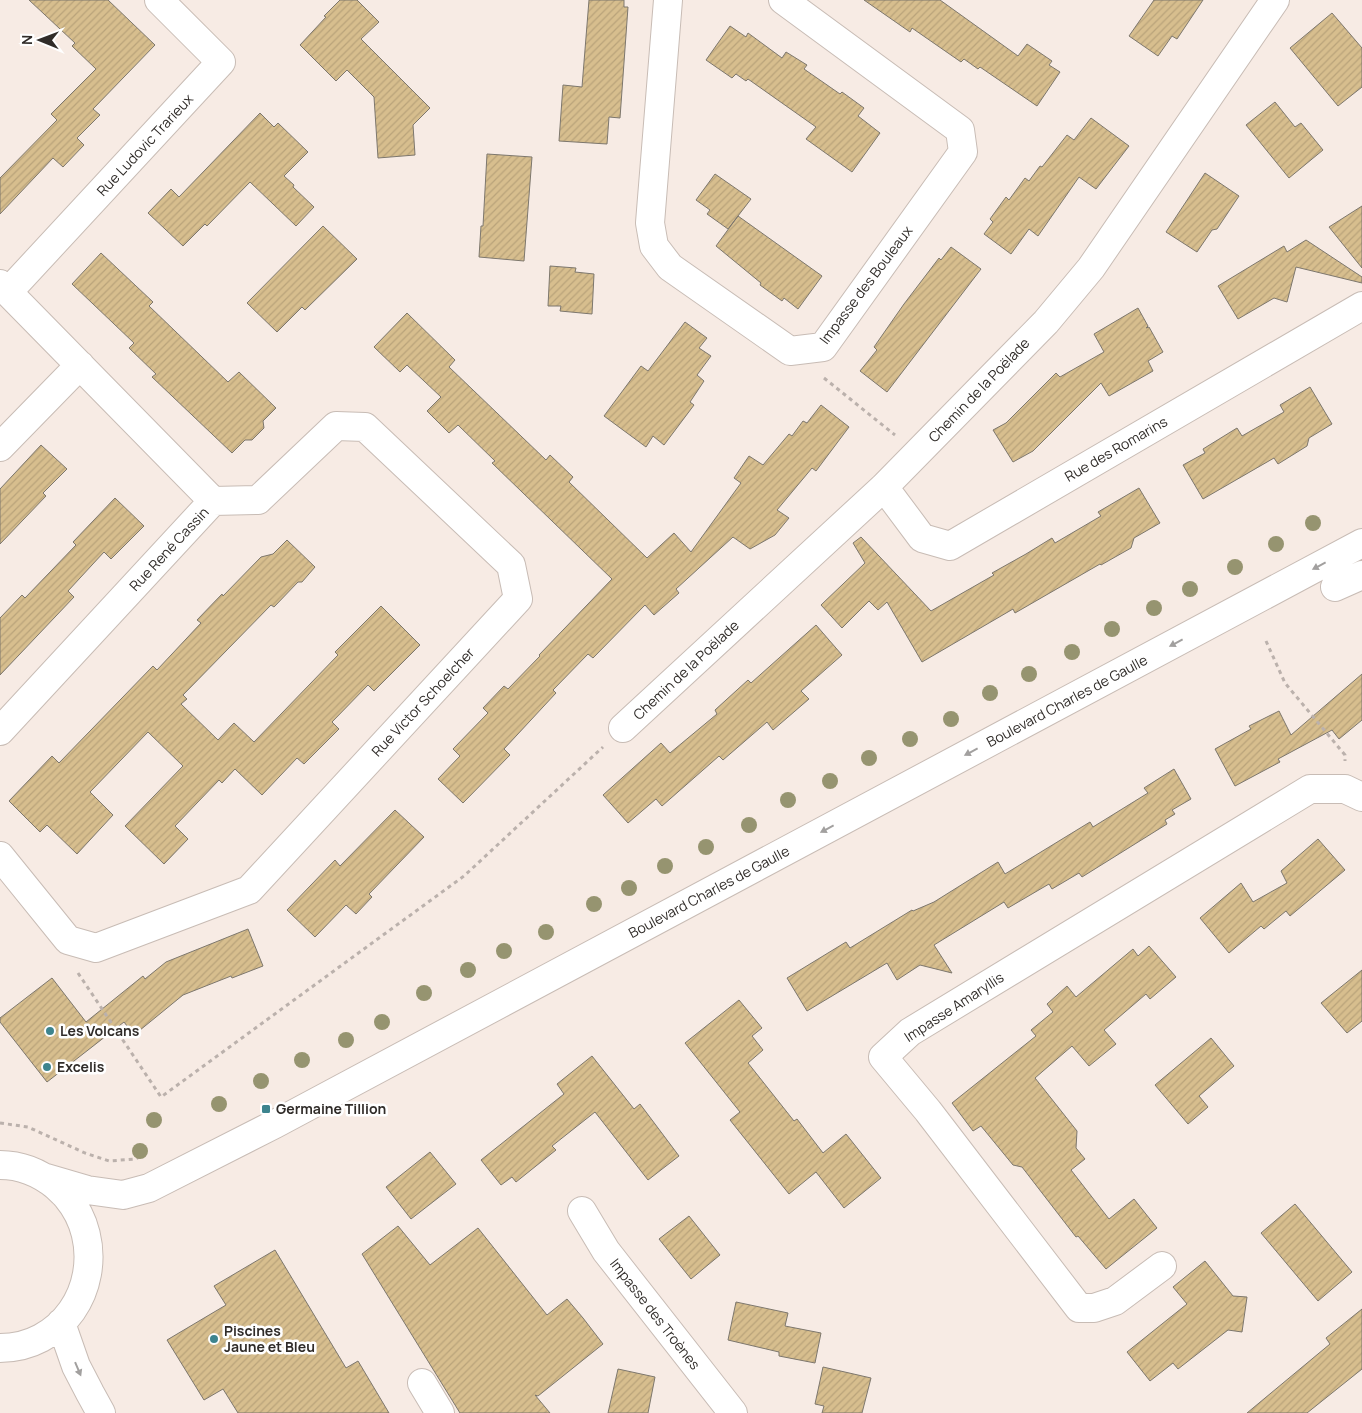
<svg xmlns="http://www.w3.org/2000/svg" width="1362" height="1413" font-family="Manrope,sans-serif">
	<defs>
		<pattern id="building-hatch" width="6" height="6" patternUnits="userSpaceOnUse" patternTransform="scale(1.25)"><rect width="6" height="6" fill="#d7be8e"/><path d="M-1 1l2-2M0 6l6-6M5 7l2-2" fill="none" stroke="#b9a37a"/></pattern>
	</defs>
	<rect width="100%" height="100%" fill="#f7ebe4"/>
	<!-- building -->
	<path fill="url(#building-hatch)" stroke="#7d776d" d="M29 0H108L155 45 93 109 100 115 77 138 84 145 63 167 53 158 0 214V178L57 120 51 114 96 69 72 46 75 43Z
		M340 0H357L379 22 361 39 430 108 413 125 415 155 378 158 374 97 347 70 336 81 300 45 326 17 324 16Z
		M589 0H624V7H628L620 118 609 117 607 144 559 141 563 85 582 87Z
		M864 0H940L1018 56 1027 44 1052 61 1049 65 1060 72 1037 106 980 67 978 69 964 59 961 62 912 28 910 32Z
		M1154 0H1203L1177 39 1172 36 1158 56 1129 36Z
		M1332 13 1362 48V87L1338 106 1290 48Z
		M730 26 746 37 748 33 782 58 786 52 807 65 804 69 840 94 842 92 864 108 858 116 880 133 852 172 806 139 816 127 748 79 746 81 736 74 732 78 706 60Z
		M1275 102 1295 127 1301 123 1323 150 1289 178 1246 125Z
		M260 113 274 127 278 123 308 152 284 176 294 185 293 187 314 207 296 226 250 182 207 226 205 224 183 246 148 213 171 189 179 197Z
		M1091 118 1129 146 1096 189 1079 177 1038 236 1029 229 1011 254 984 234 993 222 990 219 1006 197 1009 200 1025 178 1029 181 1040 166 1042 167 1067 135 1074 140Z
		M487 154 532 157 524 261 479 257 481 226H483Z
		M1205 173 1239 196 1217 229 1212 230 1197 252 1166 232Z
		M715 174 751 199 728 229 707 214 710 210 696 200Z
		M1362 206V268L1329 227Z
		M738 216 822 276 798 309 784 298 782 301 760 285 761 283 716 246Z
		M323 226 357 259 305 310 302 307 277 332 247 303Z
		M1306 240 1362 277V283L1296 267 1287 302 1274 298 1238 319 1218 286 1284 246 1287 252Z
		M951 247 981 269 887 392 860 371 877 350 874 347 904 304 939 258 941 260Z
		M101 253 153 302 149 306 228 382 239 372 276 408 263 421 264 428 252 440H245L232 453 152 377 156 374 129 348 134 343 72 284Z
		M550 266 576 268 575 272 594 274 592 314 560 311 561 306H548Z
		M1138 308 1148 326 1146 328 1149 327 1163 352 1148 361 1153 371 1109 396 1101 383 1033 451 1013 462 993 430 1006 423 1056 373 1060 377 1104 352 1094 334Z
		M407 313 455 360 449 367 546 460 550 455 573 477 569 482 647 558 674 533 691 552 741 483 734 478 749 456 763 465 789 434 792 436 803 421 807 423 821 405 849 427 816 471 812 468 777 510 789 518 775 535 750 549 733 537 676 589 679 593 654 615 645 605 593 658 588 654 553 690 556 693 504 749 510 755 463 803 438 779 460 756 453 749 488 713 483 708 504 686 508 689 540 656 539 655 612 579 492 463 495 461 458 425 449 433 427 411 441 397 407 365 400 372 374 347Z
		M685 322 707 338 699 348 711 356 697 375 704 381 690 402 694 405 664 445 653 436 646 447 604 416 641 366 648 371Z
		M1310 387 1332 424 1309 438 1307 446 1278 464 1274 458 1203 499 1183 465 1205 453 1203 449 1237 428 1242 436 1284 412 1280 405Z
		M41 445 67 469 43 493 46 496 0 544V489Z
		M1139 488 1160 523 1134 538 1131 548 1101 565 1100 564 1015 613 1013 609 922 662 887 602 878 610 869 601 842 628 821 605 865 563 853 543 861 537 931 611 994 575 992 573 1026 554 1052 538 1055 543 1101 516 1098 512Z
		M115 498 144 526 111 559 104 552 68 591 74 597 0 675V618L22 595 25 598 76 545 73 542Z
		M287 540 315 567 302 582H298L274 607 271 605 183 695 187 699 181 704 218 740 234 723 254 742 338 655 335 652 381 606 420 645 374 691 368 685 332 722 339 729 304 764 297 758 262 795 235 769 222 783 219 780 175 826 188 839 164 864 125 826 183 766 148 732 90 792 113 815 77 854 47 825 40 832 9 801 52 756 59 763 153 666 157 670 201 623 197 620 222 594 223 596 261 557 273 554Z
		M816 625 842 655 801 691 809 699 773 730 767 722 723 760 719 756 662 806 656 799 628 823 603 795 661 743 670 753 717 714 715 710 748 680 751 683Z
		M1362 674V720L1339 739 1332 730 1278 759 1280 762 1235 786 1215 749 1251 729 1249 726 1279 711 1291 735Z
		M1174 769 1191 799 1172 810 1175 814 1165 820 1167 824 1082 877 1079 873 1052 889 1049 884 1008 908 1004 902 934 945 952 973 920 965 897 980 887 963 807 1011 787 978 846 942 850 948 912 910 913 911 934 902 998 862 1005 874 1090 822 1093 827 1148 793 1144 788Z
		M395 810 424 837 369 894 372 897 356 914 346 905 315 937 287 910 335 860 340 866Z
		M1318 839 1345 870 1290 916 1286 911 1264 929 1261 926 1229 953 1200 918 1241 883 1253 902 1287 883 1281 871Z
		M248 929 263 966 232 978 231 976 183 995 134 1035 124 1022 47 1082 0 1022V1018L52 978 86 1022 143 976 145 979 166 962Z
		M1149 946 1176 977 1150 999 1146 994 1104 1030 1116 1044 1089 1066 1072 1046 1035 1078 1077 1131 1076 1148 1085 1159 1071 1170 1109 1219 1134 1199 1157 1228 1106 1269 1078 1236 1076 1237 1022 1167 1013 1165 981 1126 973 1131 952 1103 1036 1036 1031 1030 1053 1012 1047 1004 1067 986 1076 997 1133 949 1138 956Z
		M1362 970V1021L1347 1033 1321 1003Z
		M739 1000 762 1028 752 1036 763 1050 748 1063 794 1121 797 1119 823 1153 846 1134 881 1178 844 1208 816 1172 789 1194 730 1120 740 1112 685 1043Z
		M1211 1038 1234 1066 1199 1096 1208 1107 1188 1124 1155 1085Z
		M592 1056 634 1109 640 1104 679 1156 648 1180 595 1112 552 1146 556 1150 516 1182 512 1177 501 1185 481 1160 564 1094 557 1084Z
		M430 1152 456 1184 411 1219 386 1187Z
		M1295 1204 1352 1272 1318 1301 1261 1233Z
		M689 1216 720 1255 691 1279 659 1239Z
		M398 1226 430 1265 478 1228 547 1315 567 1299 583 1318 603 1344 538 1396 535 1395 550 1413H460L362 1254Z
		M275 1250 346 1368 358 1361 389 1413H238L223 1389 204 1400 167 1340 226 1305 214 1286Z
		M1205 1261 1233 1296 1247 1297 1242 1332 1228 1330 1178 1369 1173 1363 1150 1381 1127 1352 1187 1304 1173 1287Z
		M736 1302 788 1313 785 1326 821 1333 815 1363 779 1356V1352L728 1340Z
		M1362 1309V1369L1307 1413H1247L1330 1344 1326 1338Z
		M823 1367 871 1378 862 1413H822L824 1406 815 1404Z
		M618 1369 655 1377 648 1413H608Z"/>
	<g fill="none" stroke-linecap="round" stroke-linejoin="round">
		<!-- minor casing -->
		<g stroke="#c8bcb5" stroke-width="30">
			<path id="minor" d="M668 0 650 223 654 246 670 267 790 351 823 347 963 152 960 130 783 0
				M0 284 213 501 0 731
				M8 292 221 62 159 0
				M0 447 80 365
				M884 487 922 538 950 546 1362 306
				M1335 587 1362 575
				M623 728 884 487 1046 322 1091 268 1275 0
				M0 856 68 940 96 948 249 890 518 599 511 565 365 427 336 426 258 500 213 501
				M0 1165C21 1165 40 1173 56 1186 60 1190 64 1193 67 1197 104 1241 92 1311 41 1338 28 1345 14 1348 0 1348
				M46 1178 87 1190 123 1195 149 1188 275 1124 1362 543
				M582 1211 606 1251 733 1413
				M1162 1266 1115 1301 1094 1308H1079L928 1111 883 1057 910 1032 1310 789H1345L1362 797
				M61 1323 76 1366 90 1393 101 1413
				M422 1383 440 1413"/>
		</g>
		<!-- path -->
		<path stroke="#bbb1ac" stroke-width="3" stroke-dasharray="4 4" stroke-linecap="butt" d="M824 378 895 435
			M1266 641 1285 683 1345 755V761
			M78 973 161 1097 464 876 603 747
			M0 1123 28 1127 85 1153 109 1161 135 1159 144 1155"/>
		<!-- minor -->
		<use href="#minor" stroke="#fff" stroke-width="28"/>
	</g>
	<!-- trees -->
	<g fill="#969470">
		<circle cx="1313" cy="523" r="8"/>
		<circle cx="1276" cy="544" r="8"/>
		<circle cx="1235" cy="567" r="8"/>
		<circle cx="1190" cy="589" r="8"/>
		<circle cx="1154" cy="608" r="8"/>
		<circle cx="1112" cy="629" r="8"/>
		<circle cx="1072" cy="652" r="8"/>
		<circle cx="1029" cy="674" r="8"/>
		<circle cx="990" cy="693" r="8"/>
		<circle cx="951" cy="719" r="8"/>
		<circle cx="910" cy="739" r="8"/>
		<circle cx="869" cy="758" r="8"/>
		<circle cx="830" cy="781" r="8"/>
		<circle cx="788" cy="800" r="8"/>
		<circle cx="749" cy="825" r="8"/>
		<circle cx="706" cy="847" r="8"/>
		<circle cx="665" cy="866" r="8"/>
		<circle cx="629" cy="888" r="8"/>
		<circle cx="594" cy="904" r="8"/>
		<circle cx="546" cy="932" r="8"/>
		<circle cx="504" cy="951" r="8"/>
		<circle cx="468" cy="970" r="8"/>
		<circle cx="424" cy="993" r="8"/>
		<circle cx="382" cy="1022" r="8"/>
		<circle cx="346" cy="1040" r="8"/>
		<circle cx="302" cy="1060" r="8"/>
		<circle cx="261" cy="1081" r="8"/>
		<circle cx="219" cy="1104" r="8"/>
		<circle cx="154" cy="1120" r="8"/>
		<circle cx="140" cy="1151" r="8"/>
	</g>
	<!-- one-way arrows -->
	<defs><path id="oneway-solid" d="M-6-.8H1V-3.2L6.5 0L1 3.2V.8H-6Z" transform="scale(1.25)"/></defs>
	<g fill="#a2a09f">
		<use href="#oneway-solid" transform="translate(1319 566) rotate(152)"/>
		<use href="#oneway-solid" transform="translate(1176 643) rotate(152)"/>
		<use href="#oneway-solid" transform="translate(971 752) rotate(152)"/>
		<use href="#oneway-solid" transform="translate(827 829) rotate(152)"/>
		<use href="#oneway-solid" transform="translate(78 1369) rotate(67)"/>
	</g>
	<!-- markers -->
	<g fill="#3d848e" stroke="#fff" stroke-width="2">
		<circle cx="50" cy="1031" r="5"/>
		<circle cx="47" cy="1067" r="5"/>
		<rect x="261" y="1104" width="10" height="10" rx="2.5"/>
		<circle cx="214" cy="1339" r="5"/>
	</g>
	<g text-anchor="middle" stroke-width="5" stroke-linejoin="round" paint-order="stroke">
		<!-- street labels -->
		<g font-size="14" fill="#302c29" stroke="#fff">
			<text transform="translate(145 145) rotate(-47)" y="5">Rue Ludovic Trarieux</text>
			<text transform="translate(866 285) rotate(-53)" y="5">Impasse des Bouleaux</text>
			<text transform="translate(979 390) rotate(-46)" y="5">Chemin de la Poëlade</text>
			<text transform="translate(1116 449) rotate(-30)" y="5">Rue des Romarins</text>
			<text transform="translate(169 549) rotate(-47)" y="5">Rue René Cassin</text>
			<text transform="translate(686 670) rotate(-43)" y="5">Chemin de la Poëlade</text>
			<text transform="translate(1067 701) rotate(-28)" y="5">Boulevard Charles de Gaulle</text>
			<text transform="translate(423 702) rotate(-47)" y="5">Rue Victor Schoelcher</text>
			<text transform="translate(709 892) rotate(-28)" y="5">Boulevard Charles de Gaulle</text>
			<text transform="translate(954 1007) rotate(-33)" y="5">Impasse Amaryllis</text>
			<text transform="translate(655 1314) rotate(52)" y="5">Impasse des Troènes</text>
		</g>
		<!-- poi labels -->
		<g font-size="14" font-weight="bold" fill="#302c29" stroke="#fff" text-anchor="start">
			<text x="60" y="1036">Les Volcans</text>
			<text x="57" y="1072">Excelis</text>
			<text x="276" y="1114">Germaine Tillion</text>
			<text x="224" y="1336">Piscines<tspan x="224" dy="16">Jaune et Bleu</tspan></text>
		</g>
	</g>
	<!-- north arrow -->
	<g transform="translate(40 40) rotate(271)" stroke="#ffffff" stroke-width="4" paint-order="stroke">
	<path d="M0-4L9 19L0 12L-9 19Z" fill="#302c29"/>
	<text y="-8" font-size="14" font-weight="bold" text-anchor="middle" fill="#302c29">N</text>
	</g>
</svg>
